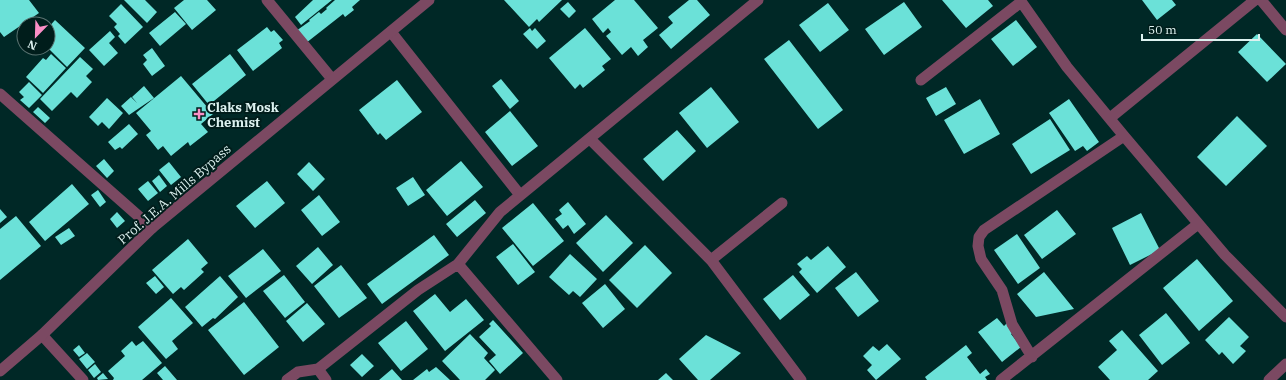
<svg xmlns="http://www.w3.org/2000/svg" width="1286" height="380" font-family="'IBM Plex Serif',serif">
	<rect width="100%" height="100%" fill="#002826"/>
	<!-- building -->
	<path fill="#6be1d8" d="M0 0H29L39 13 4 37 0 32Z
		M124 0H145L157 12 147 23Z
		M184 0H207L216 10 192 30 174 8Z
		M313 0H332L301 25 295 17Z
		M335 0H360L352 7 354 10 345 17 343 14 306 43 296 31 310 21 309 20 319 12 321 14 327 9 326 8Z
		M504 0H562L539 22 537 19 529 27Z
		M615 0H634L658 28 643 40 648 47 638 56 631 47 622 55 606 36 611 32 608 28 603 33 592 19Z
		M689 0H697L710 15 671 49 659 35 673 23 668 17Z
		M942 0H988L993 6 966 28Z
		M1142 0H1172L1176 5 1157 20Z
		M568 2 576 11 569 18 560 9Z
		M904 2 922 27 884 55 865 29Z
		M828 3 849 30 820 52 799 25Z
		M121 4 143 27 125 44 118 36 120 34 114 27 117 24 109 16Z
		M175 12 186 24 160 46 149 33Z
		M55 20 85 48 67 67 48 48V28Z
		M1016 20 1037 47 1013 66 991 39Z
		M267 27 271 32 274 30 283 40 279 43 282 48 253 71 237 50Z
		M530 28 532 31 535 28 546 41 537 49 523 34Z
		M585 28 611 59 602 66 605 70 583 88 580 84 575 89 549 58Z
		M110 31 115 37 109 43 118 53 104 66 89 50Z
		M1257 34 1286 64 1267 82 1238 52Z
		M789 40 843 110 818 129 764 59Z
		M152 48 165 66 152 76 143 64 147 60 143 55Z
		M51 54 66 68 43 93 26 77 43 58 46 60Z
		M230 54 246 75 209 105 192 84Z
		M80 57 93 69 86 76 92 82 77 98 71 92 52 111 40 99Z
		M181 76 213 114 201 124 208 132 190 146 188 142 171 156 163 146 158 150 146 135 151 131 136 113Z
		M501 79 519 101 510 109 492 86Z
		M397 80 422 112 386 140 380 133 378 135 359 110Z
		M29 82 42 95 29 108 20 100 24 97 19 92Z
		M144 86 154 98 129 115 121 106 131 97 137 103 132 97Z
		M711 87 739 122 707 148 679 113Z
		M946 87 956 104 936 116 926 98Z
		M107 98 123 113 109 129 102 122 98 126 89 117Z
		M980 99 1000 134 964 154 944 120Z
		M1069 99 1099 142 1087 151 1083 146 1075 151 1049 113Z
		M38 107 50 118 45 123 33 112Z
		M510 111 538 146 512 166 485 132Z
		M1237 116 1267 146 1226 186 1197 157Z
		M1050 119 1070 150 1031 174 1012 144Z
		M129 124 138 134 122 149 120 147 115 150 108 142Z
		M677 130 696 151 663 181 643 159Z
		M104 159 114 171 107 178 96 166Z
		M461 161 483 187 447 216 426 190Z
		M169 162 181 177 171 185 159 170Z
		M309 162 325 179 313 191 297 174Z
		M159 175 167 186 160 192 152 181Z
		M413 177 425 195 408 206 396 188Z
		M148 181 158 193 148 201 138 189Z
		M267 181 285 203 255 228 236 206Z
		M72 184 89 204 45 241 29 222Z
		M98 190 106 202 100 207 91 195Z
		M319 195 340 222 322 236 301 210Z
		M475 200 486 213 457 237 446 224Z
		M568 202 586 224 574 234 568 225 563 229 555 219 562 214 559 210Z
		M533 203 564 241 533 266 502 228Z
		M0 209 7 217 0 223Z
		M1057 210 1076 234 1042 259 1024 235Z
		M117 212 125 221 117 228 110 219Z
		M1141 213 1160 250 1130 265 1112 228Z
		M606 215 633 243 603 272 576 243Z
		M16 216 41 246 0 280V229Z
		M69 228 75 236 61 245 55 237Z
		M1017 234 1040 268 1018 284 994 250Z
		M434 235 449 255 382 304 367 284Z
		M188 239 208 263 201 269 204 272 184 290 181 287 173 294 152 270Z
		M513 244 535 272 518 285 496 257Z
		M645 245 672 273 637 308 609 280Z
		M828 246 846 267 817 293 799 272 802 269 797 264 807 256 811 260Z
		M318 247 333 265 312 284 296 266Z
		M263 249 281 271 246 298 228 276Z
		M570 254 597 279 580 297 573 291 569 295 549 277Z
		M1197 259 1233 301 1199 331 1163 288Z
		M341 265 367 298 339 318 314 286Z
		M856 272 879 301 858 317 835 288Z
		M1044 272 1074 309 1036 317 1017 294Z
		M284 275 305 302 285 318 263 291Z
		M793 275 810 295 780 320 763 299Z
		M155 276 164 287 156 294 146 283Z
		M220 276 238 297 215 319 213 318 202 327 185 307Z
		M605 284 625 309 603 328 582 303Z
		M435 294 450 312 466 299 484 320 445 351 413 311Z
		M171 298 193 323 172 341 178 349 166 359 138 327Z
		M244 302 279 347 244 375 208 330Z
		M307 303 325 324 303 342 286 321Z
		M1166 313 1190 343 1162 365 1139 335Z
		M1229 317 1249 337 1240 346 1246 351 1233 364 1222 352 1219 355 1205 340Z
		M997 318 1004 326 1007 323 1014 332 1011 334 1021 347 1002 362 978 332Z
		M493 320 523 353 500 374 489 361 496 355 479 337 491 326 489 324Z
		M406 321 428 349 401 371 378 343Z
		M1122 330 1158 371 1148 380H1110L1098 367 1117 350 1109 341Z
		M470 334 488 353 484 358 495 370 485 380H460L442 361Z
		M706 335 741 353 710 380H698L679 359Z
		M132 341 136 346 143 341 162 363 142 380H113L114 378 108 371 125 356 121 351Z
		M887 344 901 359 876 380 867 370 872 365 863 356 873 346 879 351Z
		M79 345 85 353 79 357 73 350Z
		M966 345 972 353 967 357 980 374 986 369 990 374 985 377 987 380H927L925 377Z
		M87 353 95 362 87 369 79 359Z
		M362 354 374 366 362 377 350 365Z
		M95 364 101 372 94 378 88 370Z
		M165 366 177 380H163L157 373Z
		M436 367 450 380H413L427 369 429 372Z
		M392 369 402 380H379Z
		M103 373 108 379 98 380 97 378Z
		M666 373 673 380H658Z"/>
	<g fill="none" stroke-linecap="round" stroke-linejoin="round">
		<!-- minor -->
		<path stroke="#7b4962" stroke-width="11" d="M267 0 332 79
			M1020 0 1067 67 1124 136 1225 255 1286 317
			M1261 0 1286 30
			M391 32 520 195
			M921 80 1021 2
			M0 94 152 228
			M1110 118 1255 0
			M590 139 711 260 801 380
			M711 260 782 203
			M458 264 557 380
			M42 335 83 380
			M1032 357 1012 324 1002 290 981 259 978 246 979 237 984 230 1124 136
			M318 369 326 380
			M287 380 298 372 318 369 418 290 458 264 500 212 758 0
			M1001 380 1198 224
			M1269 380 1286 364"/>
		<!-- tertiary -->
		<path stroke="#7b4962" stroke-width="11" d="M0 371 42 335 152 228 429 0"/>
	</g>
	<!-- markers -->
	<path fill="#fa8fc6" stroke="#001d1b" stroke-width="1.5" d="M197 108h4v4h4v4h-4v4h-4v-4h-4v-4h4z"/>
	<g text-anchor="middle" stroke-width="4" stroke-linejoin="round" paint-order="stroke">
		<!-- poi labels -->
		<g font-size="13" font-weight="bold" fill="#ddf2f0" stroke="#001d1b" text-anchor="start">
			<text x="207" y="112">Claks Mosk<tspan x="207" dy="15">Chemist</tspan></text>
		</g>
		<!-- street labels -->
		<g font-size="13" fill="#ddf2f0" stroke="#001d1b">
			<text transform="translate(174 194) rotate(-41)" y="5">Prof. J.E.A. Mills Bypass</text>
		</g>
	</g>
	<!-- north arrow -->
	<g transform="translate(36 36) rotate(203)"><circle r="19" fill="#001d1b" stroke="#587270"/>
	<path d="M0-3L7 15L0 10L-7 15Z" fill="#fa8fc6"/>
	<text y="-6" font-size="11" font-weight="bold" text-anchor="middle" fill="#ddf2f0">N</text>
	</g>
	<!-- scale -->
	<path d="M1142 34v6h117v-6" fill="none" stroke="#ddf2f0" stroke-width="2"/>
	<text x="1148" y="34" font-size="12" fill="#ddf2f0" stroke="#001d1b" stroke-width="3" paint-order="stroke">50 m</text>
</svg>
